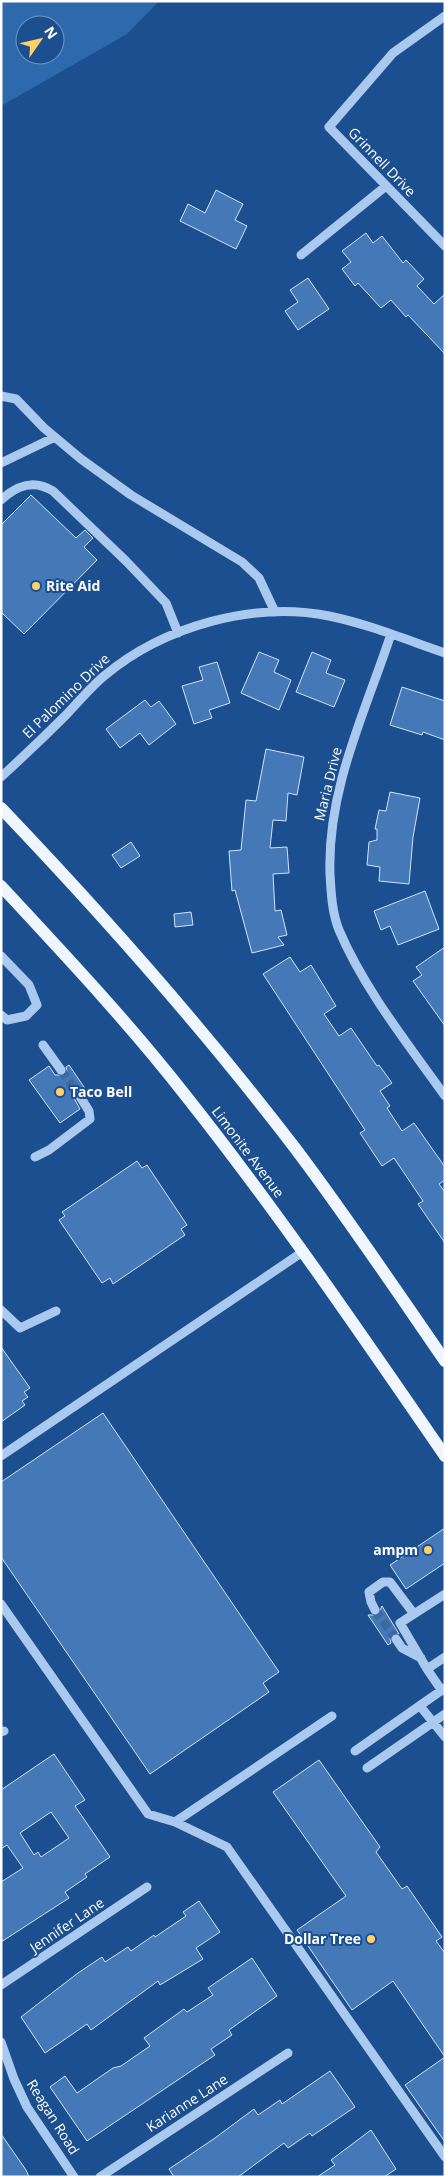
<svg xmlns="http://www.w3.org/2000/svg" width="446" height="2178" font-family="'Open Sans',sans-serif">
	<rect width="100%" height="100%" fill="#1b4f8f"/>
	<!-- green -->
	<path fill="#2e69ad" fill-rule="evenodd" d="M1 1H159L127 34 1 106ZM25 25H55V55H25Z"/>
	<!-- building -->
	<path fill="#4478b7" stroke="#cfe3fa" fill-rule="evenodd" d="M216 190 243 204 235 220 247 226 236 249 180 221 188 204 205 213Z
		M366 233 373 243 382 236 403 263 406 260 424 279 417 286 434 304 445 294V354L408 315 406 317 391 300 381 308 358 283 355 286 342 269 351 262 342 251Z
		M308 278 329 309 298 330 285 311 298 302 290 290Z
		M31 495 76 538 85 530 93 538 84 547 97 560 24 634 1 612V525Z
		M259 652 279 660 274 672 291 680 279 710 241 693Z
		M312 652 331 660 326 673 345 680 334 707 296 692Z
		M217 662 230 703 209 710 212 718 194 724 182 686 203 680 199 667Z
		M402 687 445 701V740L423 732 422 735 390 725Z
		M145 700 151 707 159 701 176 724 149 745 140 733 120 748 106 729Z
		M266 749 304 757 297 795 288 793 286 821 273 820 270 848 287 847 289 873 273 874 275 911 281 910 287 935 278 937 284 945 252 953 235 890 232 891 229 851 241 850 246 800 256 801Z
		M390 792 420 798 413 837 409 884 379 881 380 867 367 865 369 842 377 840V829H375L379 810 386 811Z
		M131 842 140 856 121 868 112 855Z
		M425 891 439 929 398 945 390 926 381 930 374 911Z
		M191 912 193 925 175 927 174 914Z
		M445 947V1026L413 981 422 975 416 967Z
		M290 957 300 972 311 965 336 1006 324 1014 339 1036 351 1028 377 1066 379 1065 392 1083 380 1091 390 1106 387 1108 402 1131 414 1123 445 1167V1180L439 1184 445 1192V1243L418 1204 423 1201 394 1158 382 1166 360 1133 365 1130 263 974Z
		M69 1065 86 1090 84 1091 78 1089 74 1092V1098L80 1109 60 1123 29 1080 49 1066 55 1075H64L67 1072 66 1067Z
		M137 1161 142 1168 147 1165 187 1225 181 1229 185 1235 113 1284 110 1278 102 1283 59 1220 65 1216 62 1212Z
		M1 1347 30 1388 24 1392 28 1397 22 1401 25 1405 1 1422Z
		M103 1413 279 1672 263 1683 269 1692 150 1774 1 1557V1482Z
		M445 1528V1563L406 1589 390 1565Z
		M382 1606 399 1634H392L390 1639 391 1643 388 1645 368 1615H378Z
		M54 1754 85 1800 75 1806 110 1857 85 1874 87 1877 65 1892 69 1898 1 1942V1882L23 1868 7 1845 1 1849V1790ZM51 1812 69 1838 41 1857 38 1852 34 1855 20 1833Z
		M319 1760 380 1847 376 1852 402 1889 407 1886 442 1937 436 1941 445 1953V2057L393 1981 352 2010 297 1930 346 1896 273 1792Z
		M199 1901 220 1932 196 1948 203 1959 160 1985 158 1981 91 2030 87 2024 45 2053 21 2017 78 1973 102 1957 105 1962 128 1947 131 1951 154 1935 155 1937 186 1916 183 1912Z
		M252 1958 277 1996 229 2030 232 2035 211 2049 215 2055 87 2141 50 2087 65 2076 77 2093 113 2068 121 2066 150 2046 144 2038 184 2009 187 2012 213 1995 208 1988Z
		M445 2057V2142L405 2085Z
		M330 2071 355 2107 312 2136 310 2133 288 2148 284 2143 238 2177H174L169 2169 215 2138 254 2109 258 2115 280 2100 282 2104Z
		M371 2130 396 2169 384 2177H317L335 2165 331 2160Z
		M1 2134 26 2170 29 2177H1Z"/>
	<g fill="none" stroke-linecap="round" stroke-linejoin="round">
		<!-- minor-tunnel -->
		<path stroke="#3d69a0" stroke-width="9" stroke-dasharray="9 4.5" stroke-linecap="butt" d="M61 1070 79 1095
			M375 1610 396 1639"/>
		<!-- minor -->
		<path stroke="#a9c9ee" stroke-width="9" d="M445 16 393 53 329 127 445 246
			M301 255 386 186
			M1 396 16 399 44 428 81 459 131 495 242 562 259 578 275 612
			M1 463 55 437
			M1 500C17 485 34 479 53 491L126 561 166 603 178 633
			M391 634C365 713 327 789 330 874 331 892 332 913 339 930 364 989 408 1044 445 1096
			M1 777C24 756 46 735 67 714 79 701 91 687 104 676 164 626 253 601 329 616 368 624 407 640 445 653
			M1 956 29 985 37 1005 26 1016 7 1020 1 1015
			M43 1045 61 1070
			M35 1157 49 1150 90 1119 89 1111 79 1095
			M1 1310 20 1328 56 1311
			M1 1456 304 1251
			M1 1604 148 1814 175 1822 332 1716
			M375 1610 371 1602 369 1592 383 1582H390L414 1614
			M396 1639 402 1648 421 1658
			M427 1669 400 1623 445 1594
			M442 1691 427 1669 445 1657
			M420 1706 445 1737
			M1 1732 4 1731
			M355 1751 445 1688
			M367 1768 445 1714
			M175 1822 227 1847 445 2157
			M1 1985 147 1887
			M1 2042 14 2079 27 2107 74 2177
			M100 2177 288 2053"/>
		<!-- major -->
		<path stroke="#f0f6ff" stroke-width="12" d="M1 808C104 916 204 1029 295 1148 347 1217 396 1290 445 1361
			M1 886C65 955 129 1023 186 1096 278 1212 361 1334 445 1456"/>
	</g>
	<!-- markers -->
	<g fill="#ffd166" stroke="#1b4f8f" stroke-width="2">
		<circle cx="36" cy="586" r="5"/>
		<circle cx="60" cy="1092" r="5"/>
		<circle cx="428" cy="1550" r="5"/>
		<circle cx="371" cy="1939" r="5"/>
	</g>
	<g text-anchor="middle" stroke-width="4" stroke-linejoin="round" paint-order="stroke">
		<!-- street labels -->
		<g font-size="14" fill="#fff" stroke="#1b4f8f">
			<text transform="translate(382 162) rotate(46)" y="5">Grinnell Drive</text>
			<text transform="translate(66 696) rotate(-44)" y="5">El Palomino Drive</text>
			<text transform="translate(328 784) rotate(-76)" y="5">Maria Drive</text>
			<text transform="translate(248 1152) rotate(53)" y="5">Limonite Avenue</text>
			<text transform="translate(67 1925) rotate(-34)" y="5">Jennifer Lane</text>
			<text transform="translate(187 2103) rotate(-33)" y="5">Karianne Lane</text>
			<text transform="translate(53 2117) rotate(58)" y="5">Reagan Road</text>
		</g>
		<!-- poi labels -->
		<g font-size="14" font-weight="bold" fill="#fff" stroke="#1b4f8f" text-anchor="start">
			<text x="46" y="591">Rite Aid</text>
			<text x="70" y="1097">Taco Bell</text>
			<text x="418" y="1555" text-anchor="end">ampm</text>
			<text x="361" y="1944" text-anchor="end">Dollar Tree</text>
		</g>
	</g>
	<!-- border -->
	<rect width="446" height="2178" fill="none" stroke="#ffffff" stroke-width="5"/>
	<!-- north arrow -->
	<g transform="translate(40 40) rotate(56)"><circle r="24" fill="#1b4f8f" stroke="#7695bc"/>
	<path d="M0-4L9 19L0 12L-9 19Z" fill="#ffd166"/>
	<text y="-8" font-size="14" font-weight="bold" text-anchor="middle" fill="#ffffff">N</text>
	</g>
</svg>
